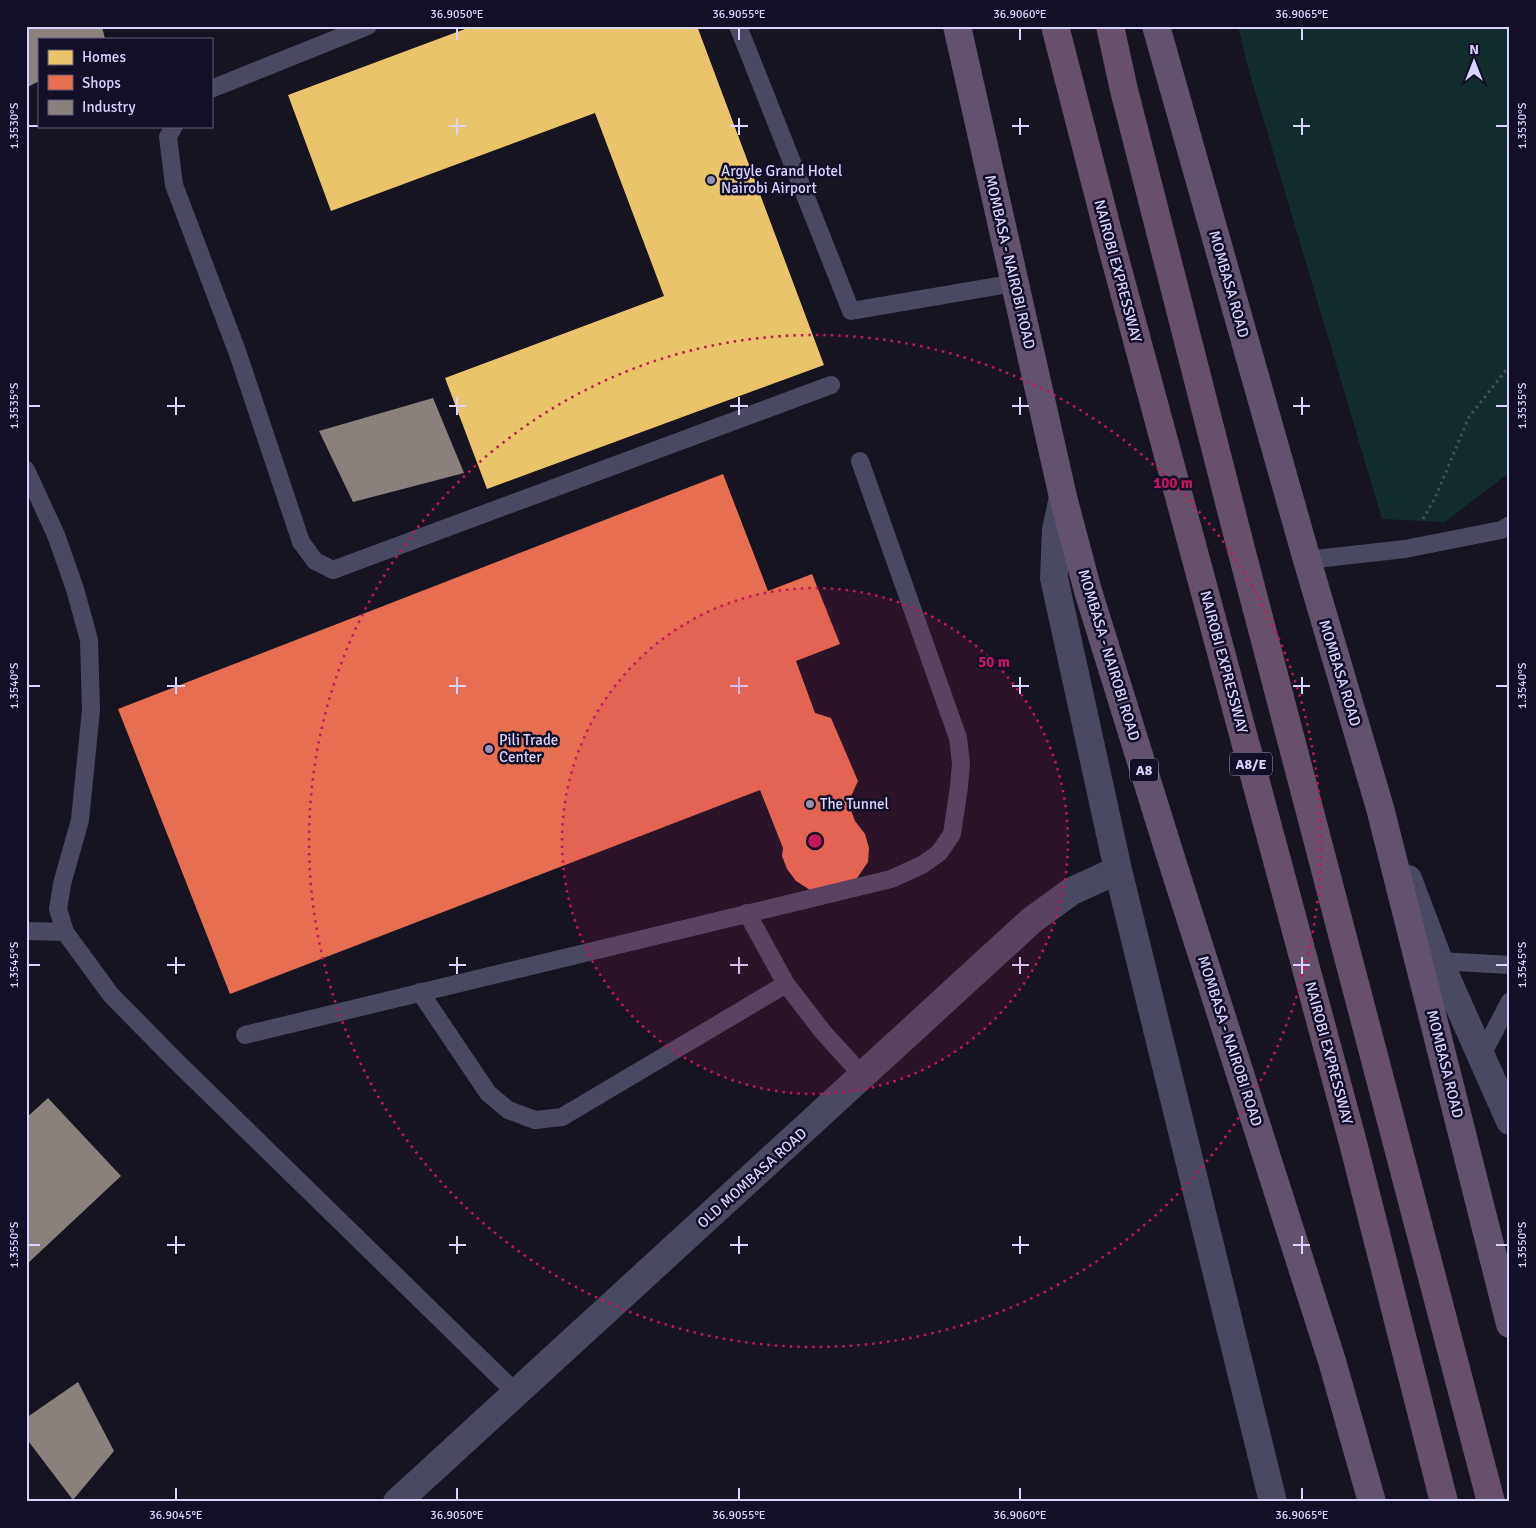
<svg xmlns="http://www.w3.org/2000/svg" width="1536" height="1528" font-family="Signika,sans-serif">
	<rect width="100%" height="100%" fill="#161421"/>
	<!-- green -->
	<path fill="#132c2d" d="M1238 26H1510V472L1445 522 1382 519 1247 64Z"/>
	<!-- homes -->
	<path fill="#e9c46a" d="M473 26H697L824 365 487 489 445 378 664 296 595 113 331 211 288 95Z"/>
	<!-- shops -->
	<path fill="#e76f51" d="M723 474 768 591 812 574 840 644 796 661 815 713 831 718 858 781 848 803 855 821 865 834 869 848 868 862 853 884 810 890 796 881 787 869 782 856 783 848 760 790 230 994 118 709Z"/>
	<!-- industry -->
	<path fill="#8a817c" d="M26 26H102L105 39H39V81L26 88Z
		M433 398 464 473 353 502 319 431Z
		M48 1098 121 1176 26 1265V1118Z
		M78 1382 114 1451 73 1500 26 1438V1418Z"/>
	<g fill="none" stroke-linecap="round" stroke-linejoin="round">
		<!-- path -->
		<path stroke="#44505f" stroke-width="3" stroke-dasharray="2.5 4" stroke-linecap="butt" d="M1423 519 1435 498 1469 417 1510 365"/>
		<!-- service -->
		<path stroke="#4a4962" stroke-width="18" d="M738 26 851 311 1015 283
			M211 89 368 26
			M174 126 168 137 174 185 237 351 301 542 315 561 333 570 831 385
			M26 470 56 535 75 589 89 640 91 710 80 820 62 884 58 909 65 932 111 995 179 1064 516 1393
			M1307 560 1405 549 1501 530 1510 525
			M747 913 786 984 823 1032 863 1076
			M26 931 65 932
			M1439 961 1510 965
			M420 992 488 1093 508 1110 535 1120 562 1117 786 984
			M245 1035 891 879 922 865 939 853 952 834 959 787 961 763 958 738 860 461
			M1482 1055 1510 1001"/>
		<!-- tertiary -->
		<path stroke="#4a4962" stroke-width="28" d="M1063 497 1056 530 1054 578 1118 870 1273 1502
			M1408 879 1439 961 1510 1121
			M397 1502 1032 920 1072 891 1118 870"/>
		<!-- trunk -->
		<path stroke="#62526e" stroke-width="28" d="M957 26 1063 497 1088 591 1171 858 1332 1361 1372 1502
			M1156 26 1307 560 1380 808 1510 1324"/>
		<!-- motorway -->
		<path stroke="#67516a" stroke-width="28" d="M1055 26 1110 240 1352 1139 1444 1502
			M1110 26 1124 90 1241 549 1491 1502"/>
	</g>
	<!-- ticks -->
	<path fill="none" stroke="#d9d4ff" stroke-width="2" d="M457 28V40M739 28V40M1020 28V40M1302 28V40M457 118V135M739 118V135M1020 118V135M1302 118V135M28 126H40M449 126H466M730 126H748M1012 126H1029M1293 126H1310M1496 126H1508M176 397V415M457 397V415M739 397V415M1020 397V415M1302 397V415M28 406H40M167 406H185M449 406H466M730 406H748M1012 406H1029M1293 406H1310M1496 406H1508M176 677V694M457 677V694M739 677V694M1020 677V694M1302 677V694M28 686H40M167 686H185M449 686H466M730 686H748M1012 686H1029M1293 686H1310M1496 686H1508M176 957V974M457 957V974M739 957V974M1020 957V974M1302 957V974M28 965H40M167 965H185M449 965H466M730 965H748M1012 965H1029M1293 965H1310M1496 965H1508M176 1236V1254M457 1236V1254M739 1236V1254M1020 1236V1254M1302 1236V1254M28 1245H40M167 1245H185M449 1245H466M730 1245H748M1012 1245H1029M1293 1245H1310M1496 1245H1508M176 1488V1500M457 1488V1500M739 1488V1500M1020 1488V1500M1302 1488V1500"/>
	<!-- distance rings -->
	<circle cx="815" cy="841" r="253" fill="#c2185b" fill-opacity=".12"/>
	<g fill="none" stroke="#c2185b" stroke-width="2.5" stroke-dasharray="2.5 5">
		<circle cx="815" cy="841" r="253"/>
		<circle cx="815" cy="841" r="506"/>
	</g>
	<!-- markers -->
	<g fill="#9591b1" stroke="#130f26" stroke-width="2">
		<circle cx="711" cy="180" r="5"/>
		<circle cx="489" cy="749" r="5"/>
		<circle cx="810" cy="804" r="5"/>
	</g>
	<g text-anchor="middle" stroke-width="5" stroke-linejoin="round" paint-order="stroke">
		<!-- shield labels -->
		<g fill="#130f26" stroke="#9e99be" stroke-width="1">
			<rect x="1230" y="752.5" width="42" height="23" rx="4"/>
			<rect x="1130" y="758.5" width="28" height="23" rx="4"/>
		</g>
		<g font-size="14" font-weight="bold" fill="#d9d4ff">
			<text x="1251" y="769">A8/E</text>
			<text x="1144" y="775">A8</text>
		</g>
		<!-- poi labels -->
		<g font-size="15" fill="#d9d4ff" stroke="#130f26" text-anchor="start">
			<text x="721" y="176">Argyle Grand Hotel<tspan x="721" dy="17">Nairobi Airport</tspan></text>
			<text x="499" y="745">Pili Trade<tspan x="499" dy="17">Center</tspan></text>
			<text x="820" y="809">The Tunnel</text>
		</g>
		<!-- street labels -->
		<g font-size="15" fill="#d9d4ff" stroke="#130f26">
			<text transform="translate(1010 262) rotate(77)" y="5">MOMBASA - NAIROBI ROAD</text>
			<text transform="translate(1118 271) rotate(75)" y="5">NAIROBI EXPRESSWAY</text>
			<text transform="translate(1229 284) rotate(74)" y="5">MOMBASA ROAD</text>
			<text transform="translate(1109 655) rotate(73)" y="5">MOMBASA - NAIROBI ROAD</text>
			<text transform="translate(1224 662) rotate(75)" y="5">NAIROBI EXPRESSWAY</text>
			<text transform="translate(1340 673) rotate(73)" y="5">MOMBASA ROAD</text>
			<text transform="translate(1230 1041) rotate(72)" y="5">MOMBASA - NAIROBI ROAD</text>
			<text transform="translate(1329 1053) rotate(75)" y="5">NAIROBI EXPRESSWAY</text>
			<text transform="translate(1445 1064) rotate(76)" y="5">MOMBASA ROAD</text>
			<text transform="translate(752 1178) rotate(-42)" y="5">OLD MOMBASA ROAD</text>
		</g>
	</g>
	<circle cx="815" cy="841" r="8" fill="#c2185b" stroke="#130f26" stroke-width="2.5"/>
	<g font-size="15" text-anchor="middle" font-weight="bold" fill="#c2185b" stroke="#130f26" stroke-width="5" stroke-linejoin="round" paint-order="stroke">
		<text x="1173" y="488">100 m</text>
		<text x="994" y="667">50 m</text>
	</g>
	<!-- border -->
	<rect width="1536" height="1528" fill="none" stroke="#130f26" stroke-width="55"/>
	<!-- legend -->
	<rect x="38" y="38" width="175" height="90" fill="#130f26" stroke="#625e7d"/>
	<rect x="48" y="50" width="25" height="15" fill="#e9c46a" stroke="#625e7d"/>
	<text x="82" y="62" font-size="15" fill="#d9d4ff">Homes</text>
	<rect x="48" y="75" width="25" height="15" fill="#e76f51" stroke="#625e7d"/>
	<text x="82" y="88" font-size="15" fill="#d9d4ff">Shops</text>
	<rect x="48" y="100" width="25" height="15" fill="#8a817c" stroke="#625e7d"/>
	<text x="82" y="112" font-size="15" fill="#d9d4ff">Industry</text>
	<!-- north arrow -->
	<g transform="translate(1474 62)" stroke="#130f26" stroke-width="4" paint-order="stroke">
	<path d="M0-4L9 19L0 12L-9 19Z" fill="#d9d4ff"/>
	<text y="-8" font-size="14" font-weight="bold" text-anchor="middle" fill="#d9d4ff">N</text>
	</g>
	<rect x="28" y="28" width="1480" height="1472" fill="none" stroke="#d9d4ff" stroke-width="2"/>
	<g font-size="12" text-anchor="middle" fill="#d9d4ff">
		<text x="457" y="18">36.9050°E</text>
		<text x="739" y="18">36.9055°E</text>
		<text x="1020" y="18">36.9060°E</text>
		<text x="1302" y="18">36.9065°E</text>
		<text transform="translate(14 126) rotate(-90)" y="4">1.3530°S</text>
		<text transform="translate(1522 126) rotate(-90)" y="4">1.3530°S</text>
		<text transform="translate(14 406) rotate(-90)" y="4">1.3535°S</text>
		<text transform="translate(1522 406) rotate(-90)" y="4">1.3535°S</text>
		<text transform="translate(14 686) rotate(-90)" y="4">1.3540°S</text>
		<text transform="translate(1522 686) rotate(-90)" y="4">1.3540°S</text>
		<text transform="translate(14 965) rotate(-90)" y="4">1.3545°S</text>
		<text transform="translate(1522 965) rotate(-90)" y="4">1.3545°S</text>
		<text transform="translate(14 1245) rotate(-90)" y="4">1.3550°S</text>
		<text transform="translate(1522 1245) rotate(-90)" y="4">1.3550°S</text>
		<text x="176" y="1519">36.9045°E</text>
		<text x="457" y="1519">36.9050°E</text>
		<text x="739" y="1519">36.9055°E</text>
		<text x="1020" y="1519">36.9060°E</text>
		<text x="1302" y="1519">36.9065°E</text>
	</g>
</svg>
